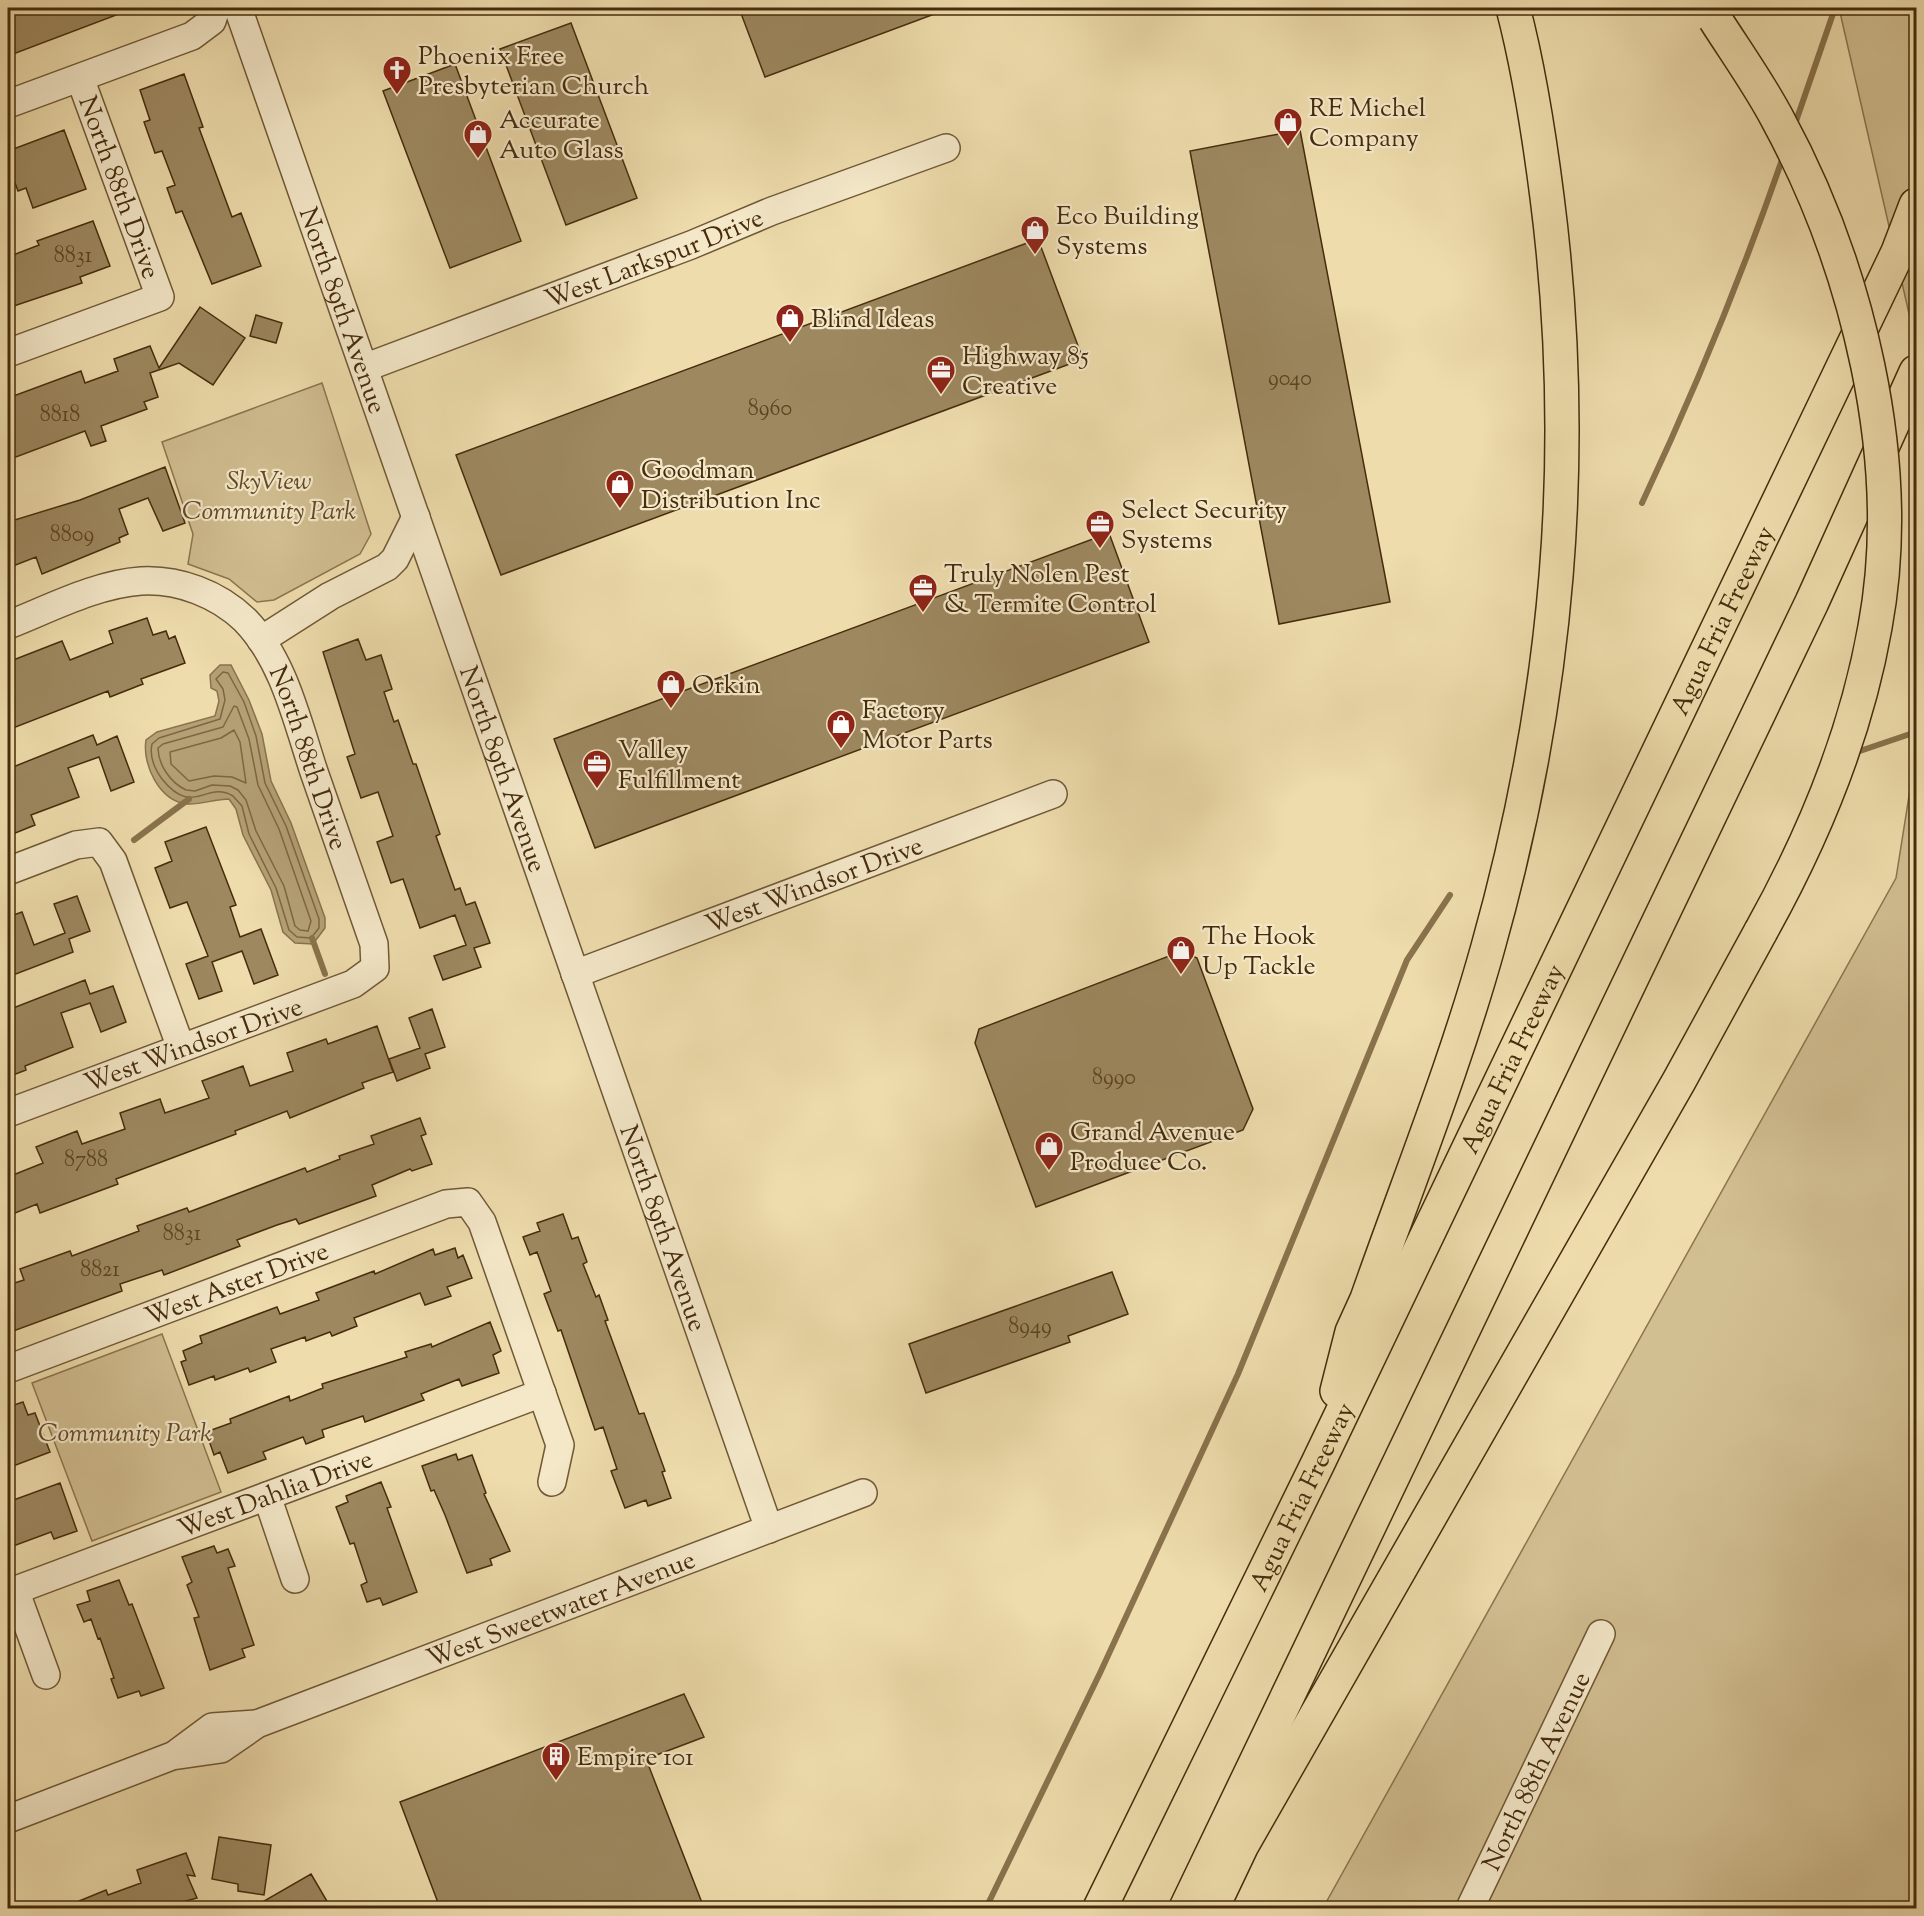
<svg xmlns="http://www.w3.org/2000/svg" width="1924" height="1916" font-family="'Sorts Mill Goudy',serif">
	<rect width="100%" height="100%" fill="#eedcac"/>
	<filter id="stains"><feTurbulence type="fractalNoise" baseFrequency=".00333" numOctaves="4"/><feColorMatrix values="0 0 0 0 .2 0 0 0 0 .09 0 0 0 0 .02 0 0 0 .5 -.17"/></filter>
	<radialGradient id="worn" r=".72"><stop offset=".6" stop-color="#630" stop-opacity="0"/><stop offset="1" stop-color="#630" stop-opacity=".3"/></radialGradient>
	<!-- green -->
	<path fill="#d1be91" stroke="#8c754f" stroke-width="1.5" d="M1839 8H1916V344Z
		M322 383 371 534 360 554 274 600 257 602 229 579 188 564 193 534 162 442Z
		M1916 752V1908H1323L1896 878Z
		M162 1334 221 1492 92 1541 32 1383Z"/>
	<!-- water -->
	<path fill="#b5a076" stroke="#89724c" stroke-width="1.5" d="M220 665H231L249 700 262 734 271 781 291 823 325 918V928L313 944 295 943 283 932 271 890 243 835 236 809 229 799C214 799 201 805 187 804 159 801 142 764 146 740L157 732 215 716 219 701 217 691 211 688 210 675Z"/>
	<g fill="none" stroke-linecap="round" stroke-linejoin="round">
		<!-- shore -->
		<path stroke="#7e6642" stroke-width="1.5" d="M223 672 228 673 244 702 256 736 265 783 286 826 319 919V928L311 938 297 937 289 930 276 888 249 834 242 806 233 796C206 780 193 818 162 779 154 768 149 757 152 744L159 738 220 719 225 700 223 689 216 679Z
			M234 706 237 707 249 739 258 785 279 829 311 921 308 931 300 930 295 926 284 886 256 831 246 800 238 790 230 786 212 785 195 791 186 790C171 783 158 765 158 748L163 744 223 727Z
			M234 730 240 742 246 783 232 777 214 776 189 781 171 764 170 752 221 738Z"/>
		<!-- stream -->
		<path stroke="#89724c" stroke-width="6" d="M1794 127 1835 8
			M1642 503C1695 390 1742 276 1783 157
			M1854 753 1916 732
			M134 840 189 799
			M312 938 325 974
			M986 1908 1100 1673 1238 1374 1407 960 1450 895"/>
	</g>
	<!-- building -->
	<path fill="#9d8860" stroke="#462c0d" stroke-width="1.5" d="M8 8H132V9L8 56Z
		M739 8H948V9L765 77Z
		M571 23 637 198 566 225 500 49Z
		M455 64 521 241 450 268 383 91Z
		M184 74 203 127 199 128 232 217 241 213 261 266 212 284 182 211 176 213 167 188 175 185 162 151 155 153 144 122 150 120 140 90Z
		M64 130 86 189 33 208 26 188 18 191 8 164V151Z
		M1300 130 1390 602 1279 624 1190 151Z
		M93 221 110 266 80 277 82 283 8 308V257L39 245 37 241Z
		M1038 239 1083 359 501 575 456 455Z
		M200 307 245 338 213 385 179 363 150 373 158 397 144 402 147 409 101 426 106 441 91 446 85 431 8 460V398L81 371 85 383 118 371 114 359 150 346 159 368Z
		M256 315 282 323 276 343 250 336Z
		M165 467 185 523 163 531 148 498 119 509 128 534 119 538 120 542 42 574 36 557 8 568V522L80 500Z
		M1109 533 1149 642 595 848 554 739Z
		M147 618 153 635 166 631 169 639 175 636 185 663 141 679 143 684 110 697 108 691 8 730V662L62 641 70 660 113 643 109 631Z
		M358 639 366 660 381 655 392 689 384 692 394 722 398 720 413 764H416L440 834 436 836 455 890 460 888 466 905 475 902 490 943 474 948 481 967 443 980 434 956 466 945 455 915 420 928 403 879 391 883 377 842 393 836 378 792 361 798 347 757 355 754 323 652Z
		M93 735 97 745 117 736 134 782 111 791 99 757 68 768 79 797 31 815 35 825 8 836V769Z
		M206 827 236 905 230 907 240 937 261 929 278 975 254 984 242 951 212 962 222 991 199 999 186 964 208 956 187 902 170 908 155 868 172 861 165 842Z
		M77 896 90 931 69 939 73 952 8 977V917L22 912 34 945 65 933 54 904Z
		M1182 951 1197 958 1253 1109 1243 1130 1036 1207 975 1043 979 1029Z
		M85 980 90 994 113 986 126 1022 101 1032 90 1003 61 1013 73 1047 25 1066 26 1070 8 1077V1010Z
		M432 1009 445 1047 425 1054 430 1068 397 1081 389 1059 420 1048 409 1018Z
		M377 1026 393 1072 362 1083 364 1088 290 1118 287 1111 235 1131 236 1134 116 1179 118 1184 40 1213 37 1204 8 1216V1177L43 1163 36 1147 77 1131 82 1144 125 1129 120 1113 160 1099 165 1113 209 1098 202 1081 243 1066 250 1086 293 1071 287 1053 326 1039 328 1044Z
		M420 1118 426 1134 421 1136 432 1164 412 1171 410 1169 372 1185 376 1196 299 1224 296 1219 277 1225 237 1240 240 1246 164 1275 162 1270 120 1284 122 1291 8 1333V1285L24 1280 20 1269 70 1251 72 1256 139 1231 137 1226 187 1208 189 1212 305 1168 307 1172 340 1159 339 1156 374 1144 371 1136Z
		M563 1214 572 1239 578 1237 587 1262 583 1264 596 1297 599 1295 608 1320 605 1321 639 1414 644 1413 665 1471 662 1472 671 1498 648 1506 646 1500 625 1508 611 1471 617 1469 603 1427 595 1430 561 1330 558 1331 544 1294 551 1291 537 1252 530 1255 523 1237 540 1231 537 1223Z
		M455 1248 458 1258 463 1255 472 1278 447 1287 451 1296 425 1305 420 1293 354 1318 357 1326 332 1336 330 1332 306 1341 305 1337 271 1349 276 1362 250 1372 248 1368 215 1380 214 1376 189 1385 181 1362 186 1360 183 1351 202 1343 200 1336 277 1307 280 1314 319 1300 316 1293 374 1271 375 1274 433 1249 435 1255Z
		M1112 1272 1128 1314 1068 1336 1070 1342 926 1393 909 1344Z
		M490 1322 501 1351 493 1355 499 1373 462 1386 459 1379 421 1394 424 1400 365 1422 363 1416 322 1430 324 1437 306 1444 303 1437 263 1452 266 1459 228 1473 220 1452 214 1455 206 1432 231 1423 230 1419 289 1396 290 1401 323 1388 322 1384 407 1357 405 1352 431 1344 432 1347Z
		M23 1402 28 1415 35 1413 50 1452 8 1468V1407Z
		M456 1454 458 1460 472 1455 486 1493 484 1494 510 1551 490 1559 492 1565 467 1573 445 1515 434 1490 431 1491 422 1466Z
		M381 1482 391 1507 387 1508 417 1592 383 1605 380 1598 367 1602 361 1585 367 1582 354 1543 350 1544 336 1507 348 1502 346 1496Z
		M60 1483 77 1531 54 1539 51 1532 8 1548V1502Z
		M214 1546 217 1553 228 1549 235 1566 228 1568 254 1645 242 1649 245 1657 210 1670 194 1618 199 1617 187 1585 192 1582 182 1557Z
		M119 1580 129 1605 132 1604 164 1688 141 1696 139 1691 118 1698 111 1679 114 1678 100 1638 98 1639 91 1619 84 1622 77 1605 90 1601 87 1591Z
		M684 1694 704 1737 646 1759 704 1908H440L400 1802Z
		M219 1837 271 1845 264 1895 238 1891V1884L212 1879Z
		M186 1853 195 1876 187 1875 197 1898 160 1908H62L106 1890 108 1895 141 1883 137 1870Z
		M311 1874 331 1908H252Z"/>
	<g fill="none" stroke-linecap="round" stroke-linejoin="round">
		<!-- minor casing -->
		<g stroke="#705835" stroke-width="30">
			<g id="minor">
				<path id="s1" d="M238 8 769 1529"/>
				<path d="M8 104 192 36 212 21 216 8"/>
				<path d="M8 353 160 297 80 78"/>
				<path id="s2" d="M364 368 691 245 772 211 946 148"/>
				<path id="s3" d="M8 625C49 609 96 584 141 581 179 579 218 594 245 620 284 660 297 721 314 772 334 830 354 887 374 944L375 968 353 984 8 1113"/>
				<path d="M261 640 330 596 387 567 395 559 416 517"/>
				<path d="M8 871 76 845 99 842 113 861 181 1048"/>
				<path id="s4" d="M575 974 1053 794"/>
				<path id="s5" d="M8 1369 446 1204 468 1202 482 1222 560 1445 552 1482"/>
				<path d="M267 1496 295 1579"/>
				<path d="M15 1590 46 1675"/>
				<path id="s6" d="M8 1593 542 1393"/>
				<path d="M177 1753 212 1727 256 1724"/>
				<path id="s7" d="M8 1819 172 1756 221 1749 257 1724 863 1493"/>
				<path id="s8" d="M1470 1908 1601 1634"/>
			</g>
		</g>
		<!-- highway casing -->
		<g stroke="#462c0d" stroke-width="36">
			<g id="highway">
				<path d="M1337 1391 1352 1332 1367 1299C1408 1182 1455 1066 1488 947 1558 698 1580 454 1547 197 1539 134 1529 69 1513 8"/>
				<path id="s9" d="M1100 1908 1318 1463 1898 252 1916 205"/>
				<path d="M1186 1908 1812 602 1916 372"/>
				<path d="M1212 1908 1242 1845 1679 1081 1761 931"/>
			</g>
		</g>
		<!-- minor -->
		<use href="#minor" stroke="#f4e8c9" stroke-width="27"/>
		<!-- highway -->
		<use href="#highway" stroke="#eedcac" stroke-width="33"/>
		<!-- highway-bridge casing -->
		<g stroke="#462c0d" stroke-width="36" stroke-linecap="butt">
			<path id="highway-bridge" d="M1715 19C1736 52 1759 84 1777 118 1857 265 1906 460 1875 627 1856 735 1814 836 1761 931"/>
		</g>
		<!-- highway-bridge -->
		<use href="#highway-bridge" stroke="#eedcac" stroke-width="33"/>
	</g>
	<!-- icons -->
	<defs>
		<g id="church-pin" transform="scale(1.5)"><path d="M0 17L-7.5 6A9.5 9.5 0 1 1 7.5 6Z" fill="#8f2418" stroke="#f4e8c9"/><path d="M-1.2-6h2.4v3.5h3.3v2.4h-3.3V6h-2.4V-.1h-3.3v-2.4h3.3Z" fill="#fff"/></g>
		<g id="shop-pin" transform="scale(1.5)"><path d="M0 17L-7.5 6A9.5 9.5 0 1 1 7.5 6Z" fill="#8f2418" stroke="#f4e8c9"/><path d="M-5-2.5h2.3a2.7 3.5 0 0 1 5.4 0H5L5.5 6h-11ZM-1.5-2.5h3a1.5 2.3 0 0 0-3 0Z" fill="#fff"/></g>
		<g id="office-pin" transform="scale(1.5)"><path d="M0 17L-7.5 6A9.5 9.5 0 1 1 7.5 6Z" fill="#8f2418" stroke="#f4e8c9"/><path d="M-6-3h4V-5.5h4V-3h4V5H-6ZM-1-4.5V-3h2v-1.5ZM-6 0V1H6V0Z" fill="#fff"/></g>
		<g id="building-pin" transform="scale(1.5)"><path d="M0 17L-7.5 6A9.5 9.5 0 1 1 7.5 6Z" fill="#8f2418" stroke="#f4e8c9"/><path d="M-4-6H4V6H1V3H-1V6H-4ZM-2.5-4.3h1.7v1.8h-1.7ZM.8-4.3h1.7v1.8H.8ZM-2.5-1h1.7V.8h-1.7ZM.8-1h1.7V.8H.8Z" fill="#fff"/></g>
	</defs>
	<g fill-rule="evenodd">
		<use href="#church-pin" x="397" y="70"/>
		<use href="#shop-pin" x="1288" y="122"/>
		<use href="#shop-pin" x="478" y="134"/>
		<use href="#shop-pin" x="1035" y="230"/>
		<use href="#shop-pin" x="790" y="318"/>
		<use href="#office-pin" x="941" y="370"/>
		<use href="#shop-pin" x="620" y="484"/>
		<use href="#office-pin" x="1100" y="524"/>
		<use href="#office-pin" x="923" y="588"/>
		<use href="#shop-pin" x="671" y="684"/>
		<use href="#shop-pin" x="841" y="724"/>
		<use href="#office-pin" x="597" y="764"/>
		<use href="#shop-pin" x="1181" y="950"/>
		<use href="#shop-pin" x="1049" y="1146"/>
		<use href="#building-pin" x="556" y="1756"/>
	</g>
	<g text-anchor="middle" stroke-width="4.5" stroke-linejoin="round" paint-order="stroke">
		<!-- number labels -->
		<g font-size="22" fill="#5c4322">
			<text x="73" y="262">8831</text>
			<text x="1290" y="385">9040</text>
			<text x="770" y="415">8960</text>
			<text x="60" y="421">8818</text>
			<text x="72" y="541">8809</text>
			<text x="1114" y="1084">8990</text>
			<text x="86" y="1166">8788</text>
			<text x="182" y="1240">8831</text>
			<text x="100" y="1276">8821</text>
			<text x="1030" y="1333">8949</text>
		</g>
		<!-- poi labels -->
		<g font-size="26" fill="#462c0d" stroke="#f4e8c9" text-anchor="start">
			<text x="418" y="64">Phoenix Free<tspan x="418" dy="30">Presbyterian Church</tspan></text>
			<text x="1309" y="116">RE Michel<tspan x="1309" dy="30">Company</tspan></text>
			<text x="499" y="128">Accurate<tspan x="499" dy="30">Auto Glass</tspan></text>
			<text x="1056" y="224">Eco Building<tspan x="1056" dy="30">Systems</tspan></text>
			<text x="811" y="327">Blind Ideas</text>
			<text x="962" y="364">Highway 85<tspan x="962" dy="30">Creative</tspan></text>
			<text x="641" y="478">Goodman<tspan x="641" dy="30">Distribution Inc</tspan></text>
			<text x="1121" y="518">Select Security<tspan x="1121" dy="30">Systems</tspan></text>
			<text x="944" y="582">Truly Nolen Pest<tspan x="944" dy="30">&amp; Termite Control</tspan></text>
			<text x="692" y="693">Orkin</text>
			<text x="862" y="718">Factory<tspan x="862" dy="30">Motor Parts</tspan></text>
			<text x="618" y="758">Valley<tspan x="618" dy="30">Fulfillment</tspan></text>
			<text x="1202" y="944">The Hook<tspan x="1202" dy="30">Up Tackle</tspan></text>
			<text x="1070" y="1140">Grand Avenue<tspan x="1070" dy="30">Produce Co.</tspan></text>
			<text x="577" y="1765">Empire 101</text>
		</g>
		<!-- street labels -->
		<g font-size="26" fill="#462c0d" stroke="#f4e8c9">
			<text transform="translate(120 187) rotate(70)" y="9">North 88th Drive</text>
			<text dy="9" stroke="none"><textPath href="#s2" startOffset="310">West Larkspur Drive</textPath></text>
			<text dy="9" stroke="none"><textPath href="#s1" startOffset="320">North 89th Avenue</textPath></text>
			<text dy="9" stroke="none"><textPath href="#s9" startOffset="1430">Agua Fria Freeway</textPath></text>
			<text dy="9" stroke="none"><textPath href="#s3" startOffset="408">North 88th Drive</textPath></text>
			<text dy="9" stroke="none"><textPath href="#s1" startOffset="806">North 89th Avenue</textPath></text>
			<text dy="9" stroke="none"><textPath href="#s4" startOffset="255">West Windsor Drive</textPath></text>
			<text transform="translate(193 1044) rotate(-20)" y="9">West Windsor Drive</text>
			<text dy="9" stroke="none"><textPath href="#s9" startOffset="944">Agua Fria Freeway</textPath></text>
			<text dy="9" stroke="none"><textPath href="#s1" startOffset="1292">North 89th Avenue</textPath></text>
			<text dy="9" stroke="none"><textPath href="#s5" startOffset="244">West Aster Drive</textPath></text>
			<text dy="9" stroke="none"><textPath href="#s6" startOffset="285">West Dahlia Drive</textPath></text>
			<text dy="9" stroke="none"><textPath href="#s9" startOffset="458">Agua Fria Freeway</textPath></text>
			<text dy="9" stroke="none"><textPath href="#s7" startOffset="594">West Sweetwater Avenue</textPath></text>
			<text dy="9" stroke="none"><textPath href="#s8" startOffset="152">North 88th Avenue</textPath></text>
		</g>
		<!-- park labels -->
		<g font-size="26" font-style="italic" fill="#624927" stroke="#f4e8c9">
			<text x="269" y="489">SkyView<tspan x="269" dy="30">Community Park</tspan></text>
			<text x="125" y="1441">Community Park</text>
		</g>
	</g>
	<!-- margin -->
	<rect width="1924" height="1916" fill="none" stroke="#eedcac" stroke-width="30"/>
	<rect x="9" y="9" width="1906" height="1898" fill="none" stroke="#462c0d" stroke-width="3"/>
	<rect x="15" y="15" width="1894" height="1886" fill="none" stroke="#462c0d" stroke-width="1.5"/>
	<rect width="100%" height="100%" filter="url(#stains)"/>
	<rect width="100%" height="100%" fill="url(#worn)"/>
</svg>
